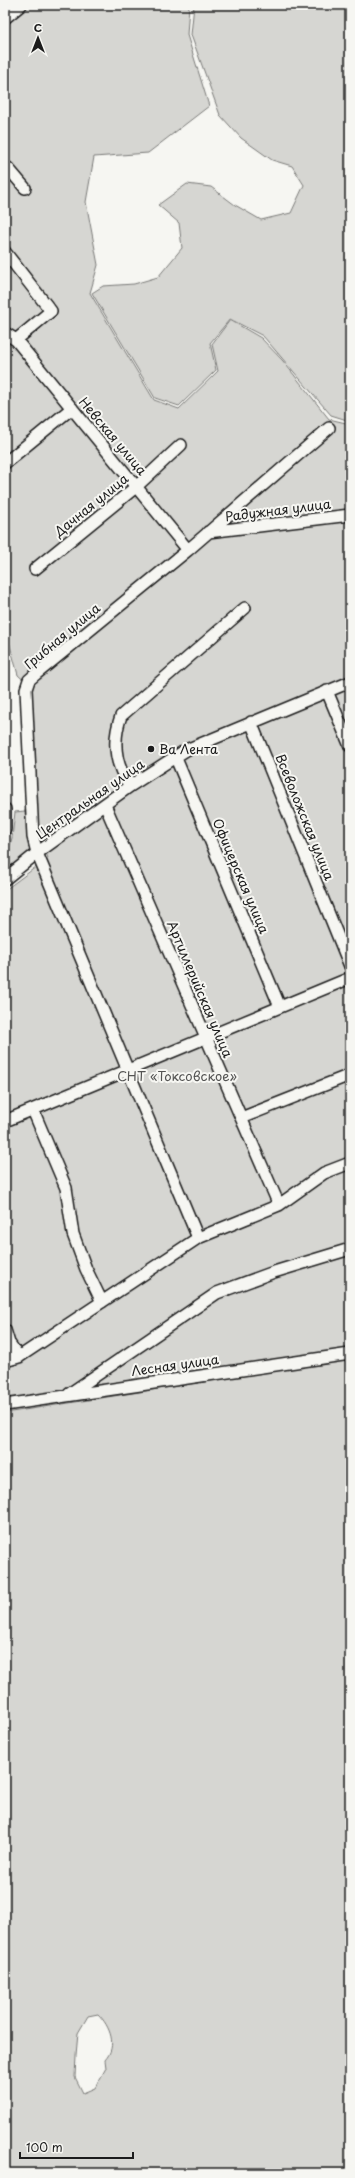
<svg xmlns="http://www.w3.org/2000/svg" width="355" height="2178" font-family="'Playpen Sans',sans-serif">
	<rect width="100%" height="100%" fill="#f6f6f2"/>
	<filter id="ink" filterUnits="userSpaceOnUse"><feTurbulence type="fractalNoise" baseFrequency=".025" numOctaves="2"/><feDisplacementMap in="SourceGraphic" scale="8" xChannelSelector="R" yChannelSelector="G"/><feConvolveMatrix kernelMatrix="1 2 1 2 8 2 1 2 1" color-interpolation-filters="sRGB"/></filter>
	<g filter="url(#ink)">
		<!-- green -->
		<path fill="#d6d6d2" stroke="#797977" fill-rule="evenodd" d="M5 5H189L187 35 209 106 148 153 94 157 86 202 98 265 90 293 154 400 179 409 218 371 212 344 230 320 261 338 283 361 329 419 350 424V1350L5 1399V890L48 858 38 833 32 688 18 675 5 627Z
			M194 5H350V421L331 415 263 336 230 319 210 343 216 370 179 406 155 398 92 293 103 286 134 284 158 277 182 248 179 223 158 205 187 184 211 187 235 205 261 220 291 213 304 185 292 166 272 160 241 138 220 115 191 35Z
			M25 811 30 856 12 868 6 859 12 838 15 812Z
			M350 1359V2173H5V1413ZM98 2014C110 2026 118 2046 105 2060L106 2068 95 2088 83 2093 75 2077 76 2055 78 2033 88 2016Z"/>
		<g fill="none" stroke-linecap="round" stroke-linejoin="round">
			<!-- minor casing -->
			<g stroke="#1c1c1c" stroke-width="14">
				<path id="minor" d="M5 18 21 5
					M8 168 25 188
					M5 252 51 311 16 340
					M5 333 16 340 188 550
					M5 463 72 408
					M208 532 350 515
					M35 569 137 486 181 445
					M327 691 350 746
					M251 722 350 966
					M175 756 280 1007
					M130 786C115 765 112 741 121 716L245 608
					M105 805 279 1205
					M5 809V829
					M5 879 37 853 130 786 186 750 350 682
					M33 1110 66 1188 73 1234 86 1269 102 1302
					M241 1118 350 1075
					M5 1121 350 978
					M198 1238 37 853 33 837 26 689 29 680 36 674 188 550 329 428
					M5 1330 9 1343 19 1357 198 1238 279 1205 324 1173 350 1163
					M5 1361 19 1357
					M69 1394 217 1293 274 1272 350 1249
					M5 1405 350 1354"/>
			</g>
			<!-- minor -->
			<use href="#minor" stroke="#f6f6f2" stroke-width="11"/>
		</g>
	</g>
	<!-- markers -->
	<circle fill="#1c1c1c" stroke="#f6f6f2" stroke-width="1.5" cx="151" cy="749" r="4"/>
	<g text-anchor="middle" stroke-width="4" stroke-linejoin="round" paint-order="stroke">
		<!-- street labels -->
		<g font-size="13" fill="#1c1c1c" stroke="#f6f6f2">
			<text transform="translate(113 436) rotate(50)" y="5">Невская улица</text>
			<text transform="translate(91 505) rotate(-39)" y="5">Дачная улица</text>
			<text transform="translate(278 510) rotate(-7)" y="5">Радужная улица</text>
			<text transform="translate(62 636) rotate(-40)" y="5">Грибная улица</text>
			<text transform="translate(90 799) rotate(-35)" y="5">Центральная улица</text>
			<text transform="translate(305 817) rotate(68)" y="5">Всеволожская улица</text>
			<text transform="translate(241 876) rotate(67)" y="5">Офицерская улица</text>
			<text transform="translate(200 989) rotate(67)" y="5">Артиллерийская улица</text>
			<text transform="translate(175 1365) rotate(-8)" y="5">Лесная улица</text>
		</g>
		<!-- poi labels -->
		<g font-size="13" fill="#1c1c1c" stroke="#f6f6f2" text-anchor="start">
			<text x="159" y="754">Ва Лента</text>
		</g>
		<!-- park labels -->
		<g font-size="13" fill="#545453" stroke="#f6f6f2">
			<text x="177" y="1081">СНТ «Токсовское»</text>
		</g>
	</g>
	<!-- margin -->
	<rect width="355" height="2178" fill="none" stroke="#f6f6f2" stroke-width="20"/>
	<rect x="10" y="10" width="335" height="2158" fill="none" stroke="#1c1c1c" stroke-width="1.5" filter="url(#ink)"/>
	<!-- north arrow -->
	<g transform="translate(38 38)" stroke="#f6f6f2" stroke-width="3" paint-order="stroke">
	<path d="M0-3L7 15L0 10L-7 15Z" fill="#1c1c1c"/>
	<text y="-6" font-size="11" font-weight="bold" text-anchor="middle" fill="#1c1c1c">С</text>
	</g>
	<!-- scale -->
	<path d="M20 2152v6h113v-6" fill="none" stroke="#1c1c1c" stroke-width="2"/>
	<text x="26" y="2152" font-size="12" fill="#1c1c1c" stroke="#f6f6f2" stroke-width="3" paint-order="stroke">100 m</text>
</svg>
